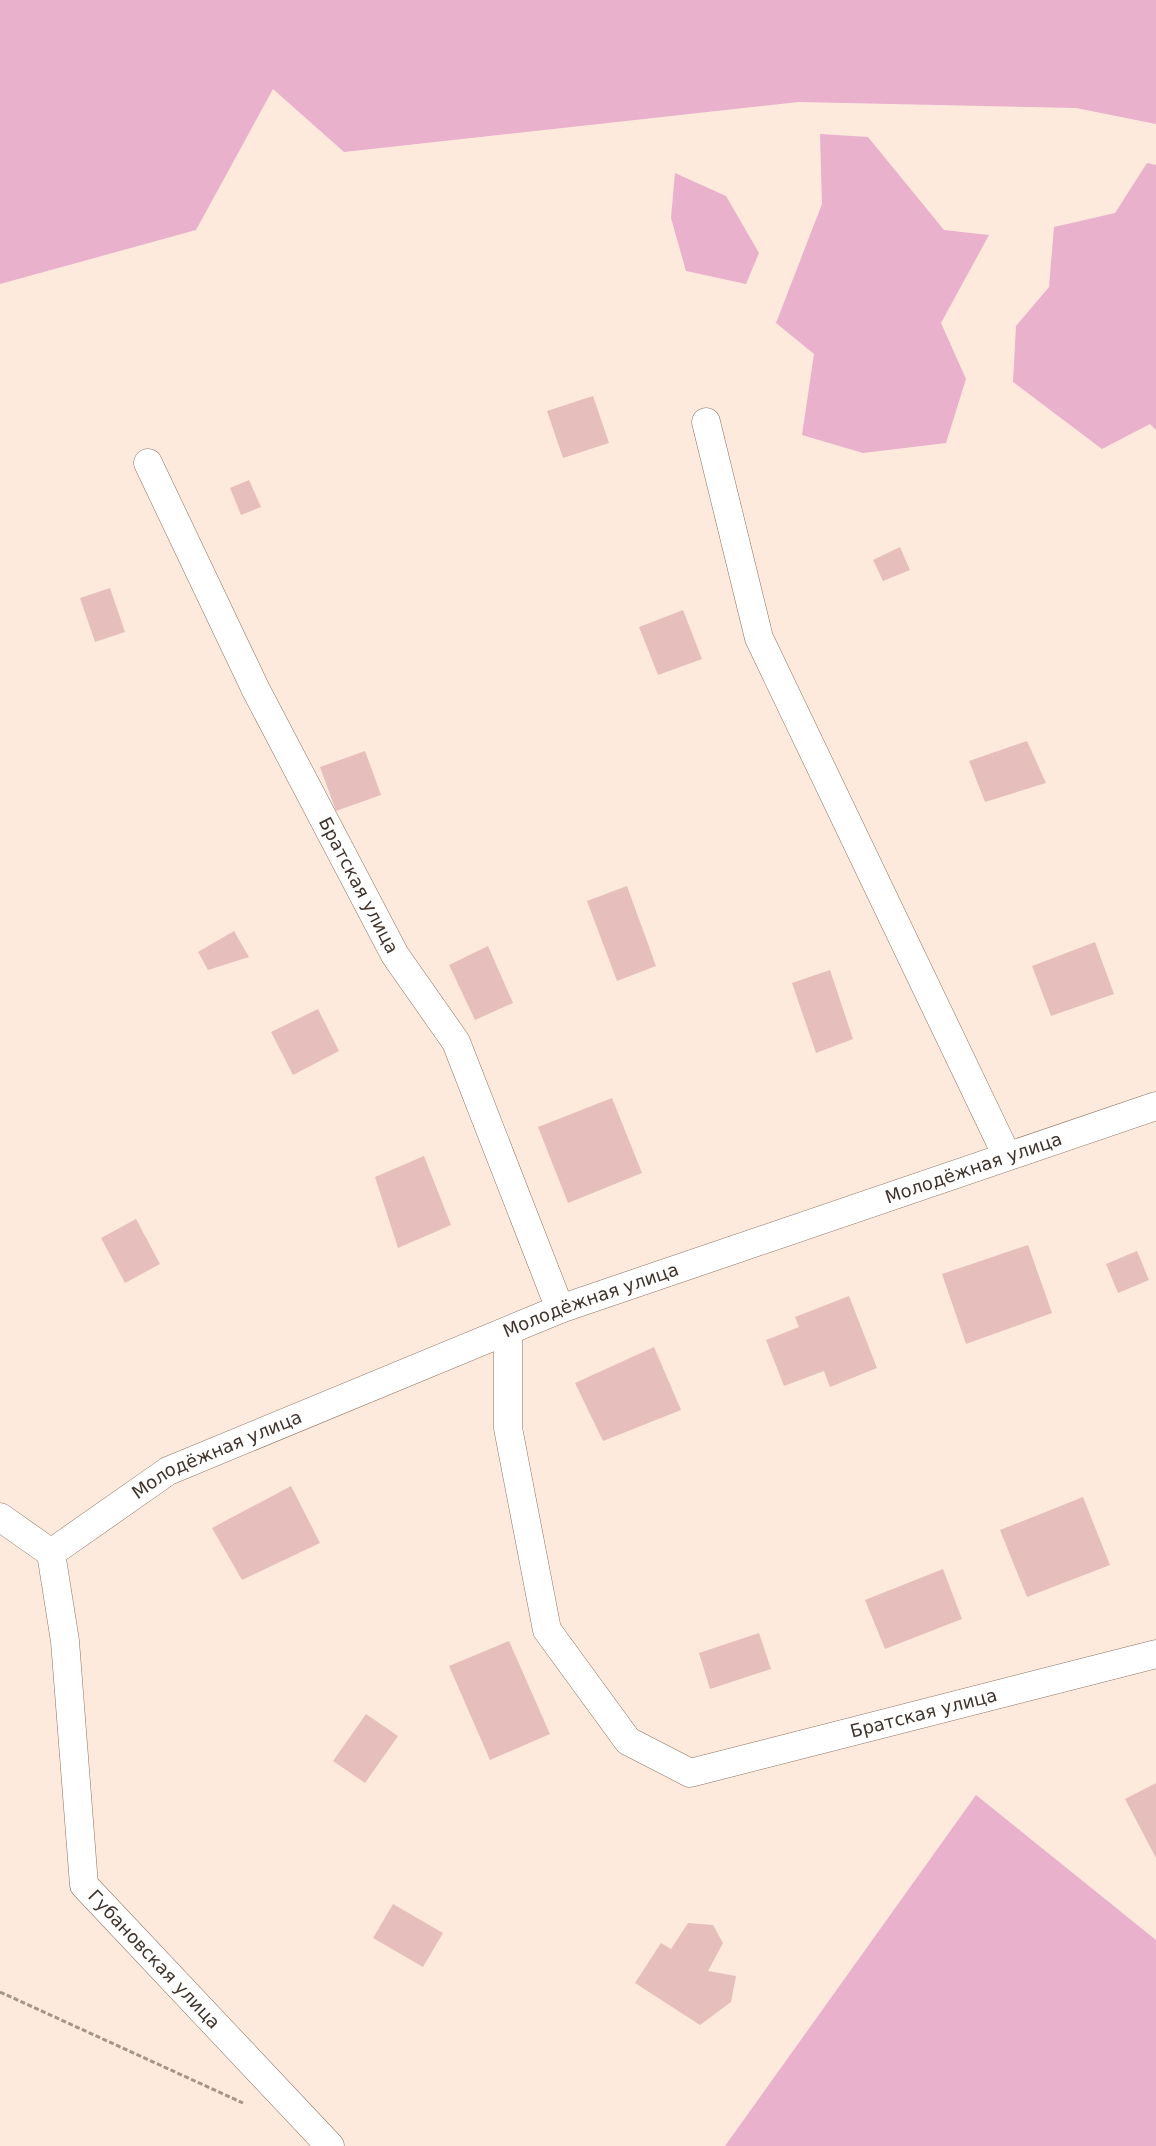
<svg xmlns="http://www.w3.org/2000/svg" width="1156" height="2146" font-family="'DejaVu Sans',sans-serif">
	<rect width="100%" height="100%" fill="#fdeadd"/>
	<!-- green -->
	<path fill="#e9b1cc" d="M0 0H1156V124L1076 108 799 102 344 152 273 89 196 230 0 284Z
		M820 134 868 137 944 230 989 235 941 323 966 379 946 443 863 453 802 435 814 354 776 323 822 204Z
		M1147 163 1156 165V430L1150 424 1102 449 1013 382 1016 326 1049 287 1054 227 1115 213Z
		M675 173 726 196 759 253 746 284 686 271 671 218Z
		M976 1795 1156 1940V2146H725Z"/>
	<!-- building -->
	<path fill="#e6bfbc" d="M593 396 609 443 563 458 547 411Z
		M249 480 261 507 241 515 230 488Z
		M900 547 910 570 883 581 873 560Z
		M110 588 125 632 95 642 80 598Z
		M683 610 702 659 658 675 639 627Z
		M1027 741 1046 783 985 802 969 761Z
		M365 751 381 795 336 811 320 767Z
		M627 886 656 966 617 981 587 901Z
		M234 931 249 957 208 970 198 952Z
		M1095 942 1114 994 1051 1016 1032 966Z
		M488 946 513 1003 475 1020 449 965Z
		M830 970 853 1039 816 1053 792 983Z
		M318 1009 339 1051 293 1075 271 1032Z
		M612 1098 642 1173 568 1203 538 1127Z
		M424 1156 451 1225 398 1248 375 1177Z
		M136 1219 160 1264 125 1283 101 1238Z
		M1028 1245 1052 1313 966 1344 942 1274Z
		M1137 1251 1149 1280 1118 1293 1106 1264Z
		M849 1296 877 1368 830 1387 824 1371 784 1386 766 1340 799 1327 795 1317Z
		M654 1347 681 1410 603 1441 575 1383Z
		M291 1486 320 1543 242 1580 212 1528Z
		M1083 1497 1110 1565 1027 1597 1000 1530Z
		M943 1569 962 1619 885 1649 865 1600Z
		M759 1633 771 1669 710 1689 699 1653Z
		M509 1641 550 1734 490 1760 449 1666Z
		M366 1714 398 1736 365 1783 333 1761Z
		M1156 1783V1858L1125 1799Z
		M393 1904 443 1933 423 1967 373 1938Z
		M688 1923 713 1925 723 1943 708 1971 736 1976 731 2002 700 2025 635 1983 661 1943 671 1949Z"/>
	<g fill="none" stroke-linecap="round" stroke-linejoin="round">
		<!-- minor casing -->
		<g stroke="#8e725f" stroke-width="29">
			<g id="minor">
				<path d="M706 422 759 638 1007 1156"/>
				<path id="s1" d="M148 463 256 690 395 955 456 1042 560 1309"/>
				<path id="s2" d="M508 1332V1428L547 1630 628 1741 690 1773 1156 1654"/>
				<path d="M0 1517 51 1553"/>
				<path id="s3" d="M51 1553 168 1471 560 1309 1156 1106"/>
				<path id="s4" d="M51 1553 65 1641 84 1885 330 2146"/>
			</g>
		</g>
		<!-- path -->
		<path stroke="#a49489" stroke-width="3" stroke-dasharray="5 2.5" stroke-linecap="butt" d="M0 1992 243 2103"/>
		<!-- minor -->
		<use href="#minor" stroke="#fff" stroke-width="28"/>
	</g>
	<g text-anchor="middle" stroke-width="4" stroke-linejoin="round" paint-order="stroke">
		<!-- street labels -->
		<g font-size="18" fill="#40332b" stroke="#fbfbfb">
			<text dy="6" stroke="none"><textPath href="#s1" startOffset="472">Братская улица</textPath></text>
			<text dy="6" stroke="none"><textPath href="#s3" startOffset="1004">Молодёжная улица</textPath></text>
			<text dy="6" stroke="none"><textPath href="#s3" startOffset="599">Молодёжная улица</textPath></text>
			<text dy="6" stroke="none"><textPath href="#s3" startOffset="194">Молодёжная улица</textPath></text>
			<text dy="6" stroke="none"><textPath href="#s2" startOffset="750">Братская улица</textPath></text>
			<text dy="6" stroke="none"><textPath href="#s4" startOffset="436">Губановская улица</textPath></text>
		</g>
	</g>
</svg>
